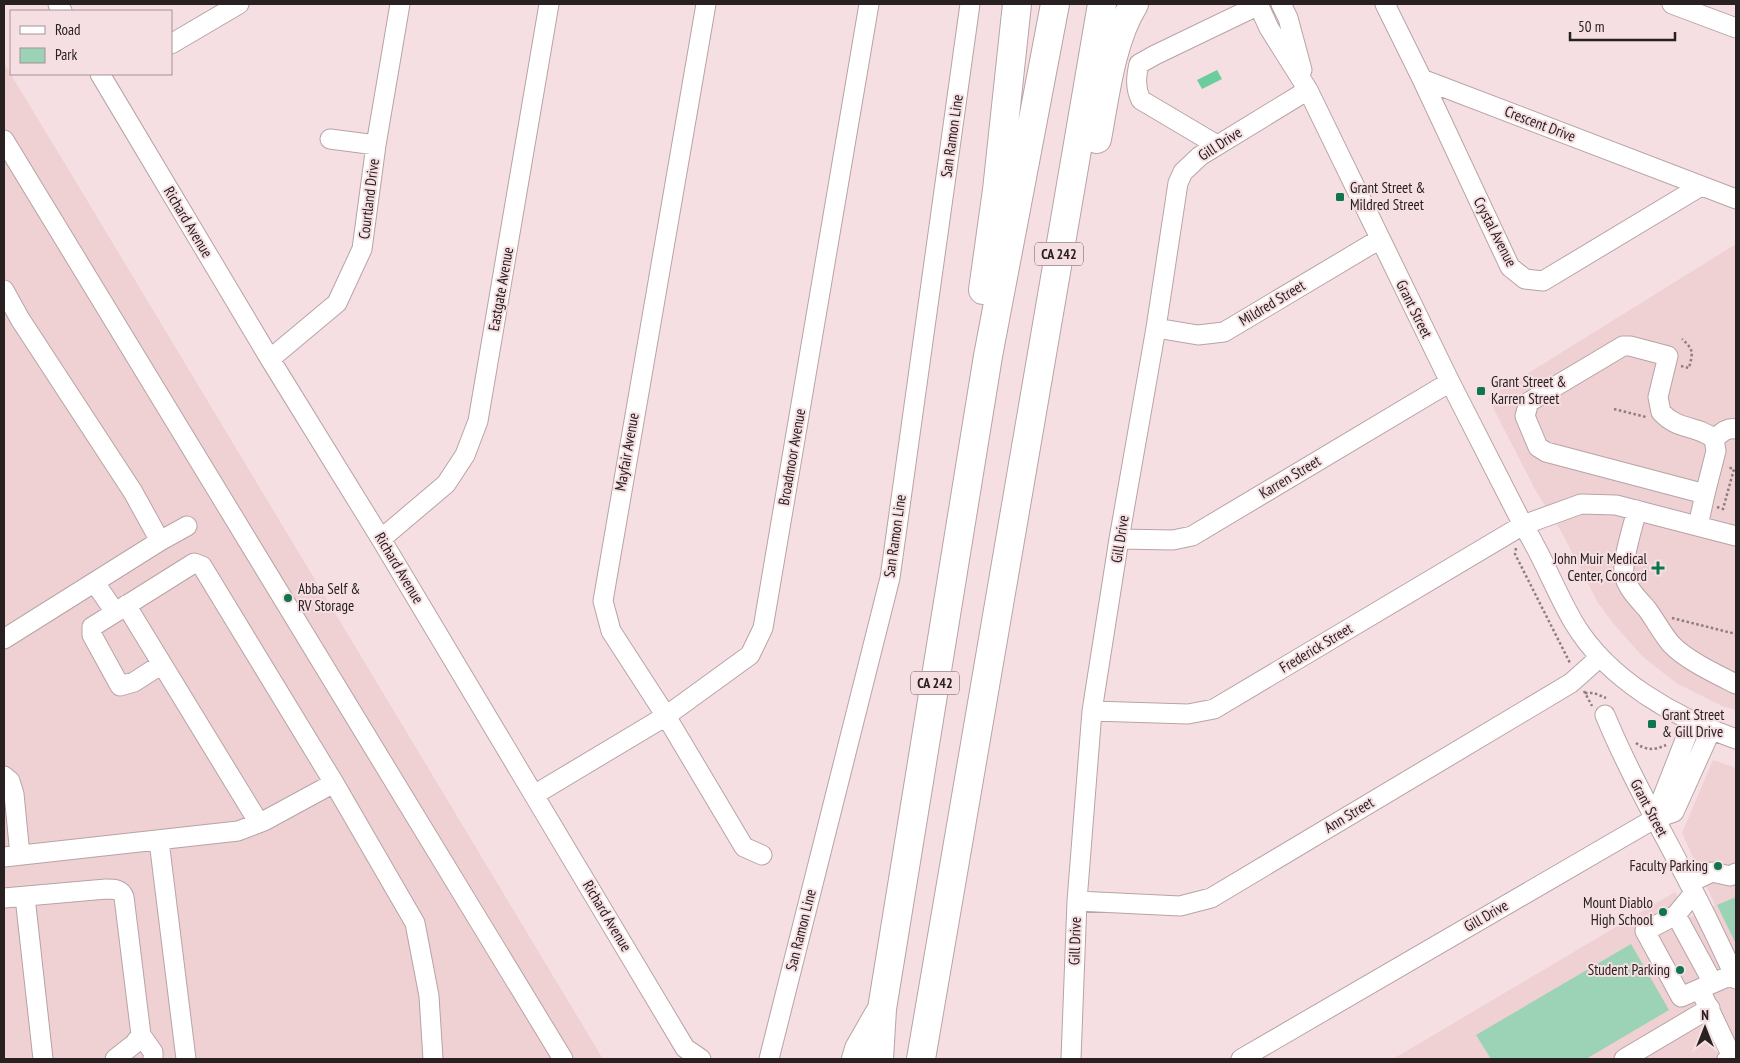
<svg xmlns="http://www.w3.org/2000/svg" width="1740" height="1063" font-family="'PT Sans Narrow',sans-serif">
	<rect width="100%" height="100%" fill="#f6dfe2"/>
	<!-- built -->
	<path fill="#efd0d3" d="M4 63 70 172 603 1059H4Z
		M1736 244V710L1722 706 1676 683 1641 655 1613 623 1598 603 1562 533 1536 491 1488 398Z
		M1713 760 1736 768V1059H1393L1675 892 1688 918 1715 905 1682 833Z"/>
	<!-- green -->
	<path fill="#9cd2b5" d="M1736 897V944L1717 905Z
		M1631 944 1669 1010 1586 1059H1491L1476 1035Z"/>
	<!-- water -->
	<path fill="#6ccc9d" d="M1217 70 1222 79 1202 89 1197 80Z"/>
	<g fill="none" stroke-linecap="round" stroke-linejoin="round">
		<!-- minor casing -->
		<g stroke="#b8a3a5" stroke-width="21">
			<path id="minor" d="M58 4 62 11
				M706 4 603 601 611 631 666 716 744 847 762 855
				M1258 4 1269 28 1308 90 1450 382 1523 525C1543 556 1555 591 1574 623 1608 680 1676 718 1736 739
				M1281 4 1288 18 1302 70
				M1385 4 1422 79 1736 199
				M1672 4 1736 28
				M171 44 239 4
				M100 74 270 359 381 539 685 1048 701 1059
				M1422 79 1510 267 1525 279 1543 281 1701 186
				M330 139 376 145
				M4 140 563 1059
				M1217 145 1141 100C1135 88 1136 77 1139 64L1155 55 1259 5
				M4 290 20 319 133 492 160 541 4 639
				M1156 328 1198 335 1224 332 1380 239
				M270 359 337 303 362 249 376 145 400 4
				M1714 439C1721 433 1727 427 1736 429
				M1637 510C1633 526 1622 560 1624 574 1626 587 1638 599 1647 609 1655 620 1662 633 1671 644 1686 660 1716 674 1736 684
				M1698 526 1705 494 1546 452 1538 447 1525 416 1529 402 1623 346H1630L1668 356 1658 397 1661 412C1678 431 1698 425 1714 439L1716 451 1705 494
				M381 539 446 484 465 455 478 421 549 4
				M1119 539 1173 540 1192 536 1450 382
				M160 541 187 526
				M95 583 115 612
				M126 605 259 823
				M162 664 134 682 120 686 92 635V627L194 563 202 566 334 783 415 923 429 996 433 1059
				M1092 711 1188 714 1214 709 1523 525 1581 504 1616 505 1736 536
				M1605 715C1629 773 1660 827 1689 883 1706 914 1721 947 1736 979
				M4 776 10 781 14 794 20 855
				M534 795 666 716 750 655 763 628 869 4
				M1654 819 1692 722
				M159 841 186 1059
				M4 857 238 831 264 821 334 783
				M1689 883 1712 872 1730 876 1736 873
				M1694 893 1676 915 1645 931 1681 997 1734 974
				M25 897 43 1059
				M4 898 106 889C114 889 121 889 124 897L141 1035 134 1044 115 1059
				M1077 901 1180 906 1211 898 1571 683 1600 657
				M1676 915 1713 983
				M1704 998 1732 1057 1727 1059
				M141 1035 153 1052V1059
				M769 1059 890 578 970 4
				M1071 1059 1077 901 1092 711 1119 539 1156 328 1178 183 1183 172 1200 156 1308 90
				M1241 1059 1654 819 1674 812 1711 730
				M1624 1059 1710 1008"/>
		</g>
		<!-- highway casing -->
		<g stroke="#b8a3a5" stroke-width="30">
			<path id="highway" d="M1097 139C1105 96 1111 41 1134 4
				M983 290 997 190 1017 4
				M856 1059 859 1049 879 1014
				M879 1059 882 1009 988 356 1055 4
				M921 1059 1102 4"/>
		</g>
		<!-- path -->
		<path stroke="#8c7d7f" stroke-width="2.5" stroke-dasharray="2.5 2.5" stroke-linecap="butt" d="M1681 366 1689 368C1693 352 1694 350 1682 339
			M1614 409 1646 417
			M1717 507 1723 509 1734 469 1727 467
			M1516 548 1515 554 1570 663
			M1672 618 1736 634
			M1584 691 1592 706
			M1585 693H1594L1606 698
			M1636 743C1646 751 1655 750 1666 745"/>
		<!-- minor -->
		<use href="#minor" stroke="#fff" stroke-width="19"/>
		<!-- highway -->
		<use href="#highway" stroke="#fff" stroke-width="28"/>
	</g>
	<!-- markers -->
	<g fill="#0d764e" stroke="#f6dfe2" stroke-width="2">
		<rect x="1335" y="192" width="10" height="10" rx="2.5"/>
		<rect x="1476" y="386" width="10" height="10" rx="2.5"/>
		<path d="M1655.5 560.5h5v5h5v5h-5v5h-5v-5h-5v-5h5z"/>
		<circle cx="288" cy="598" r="5"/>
		<rect x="1647" y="719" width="10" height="10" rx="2.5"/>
		<circle cx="1718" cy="866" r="5"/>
		<circle cx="1663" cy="912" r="5"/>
		<circle cx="1680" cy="970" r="5"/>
	</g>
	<g text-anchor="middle" stroke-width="4" stroke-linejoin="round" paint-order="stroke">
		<!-- shield labels -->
		<g fill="#f6dfe2" stroke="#66595b" stroke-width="1">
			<rect x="1035" y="242.5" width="48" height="23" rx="4"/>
			<rect x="911" y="671.5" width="48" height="23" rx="4"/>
		</g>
		<g font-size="14" font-weight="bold" fill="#282021">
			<text x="1059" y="259">CA 242</text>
			<text x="935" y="688">CA 242</text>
		</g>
		<!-- street labels -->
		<g font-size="15" fill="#282021" stroke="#f6dfe2">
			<text transform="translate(1540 124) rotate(21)" y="5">Crescent Drive</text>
			<text transform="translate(952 136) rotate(-82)" y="5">San Ramon Line</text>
			<text transform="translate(1220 144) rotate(-33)" y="5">Gill Drive</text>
			<text transform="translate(369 199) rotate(-83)" y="5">Courtland Drive</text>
			<text transform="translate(188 222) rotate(59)" y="5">Richard Avenue</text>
			<text transform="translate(1495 232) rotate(63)" y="5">Crystal Avenue</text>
			<text transform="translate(501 289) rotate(-80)" y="5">Eastgate Avenue</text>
			<text transform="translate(1272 303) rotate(-31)" y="5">Mildred Street</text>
			<text transform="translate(1414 309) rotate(64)" y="5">Grant Street</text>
			<text transform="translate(627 452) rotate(-80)" y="5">Mayfair Avenue</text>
			<text transform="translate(792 457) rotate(-80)" y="5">Broadmoor Avenue</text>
			<text transform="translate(1290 477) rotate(-31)" y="5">Karren Street</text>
			<text transform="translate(895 536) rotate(-82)" y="5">San Ramon Line</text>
			<text transform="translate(1120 539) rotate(-81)" y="5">Gill Drive</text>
			<text transform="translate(399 568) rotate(59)" y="5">Richard Avenue</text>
			<text transform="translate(1316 648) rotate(-31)" y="5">Frederick Street</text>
			<text transform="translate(1649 808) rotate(62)" y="5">Grant Street</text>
			<text transform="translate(1349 815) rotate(-31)" y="5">Ann Street</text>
			<text transform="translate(607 916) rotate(59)" y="5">Richard Avenue</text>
			<text transform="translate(1486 916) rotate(-30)" y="5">Gill Drive</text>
			<text transform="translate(801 930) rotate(-76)" y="5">San Ramon Line</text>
			<text transform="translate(1075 941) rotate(-88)" y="5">Gill Drive</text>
		</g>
		<!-- poi labels -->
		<g font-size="15" fill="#282021" stroke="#f6dfe2" text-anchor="start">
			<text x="1350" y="193">Grant Street &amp;<tspan x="1350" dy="17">Mildred Street</tspan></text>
			<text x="1491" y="387">Grant Street &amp;<tspan x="1491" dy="17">Karren Street</tspan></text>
			<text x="1647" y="564" text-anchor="end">John Muir Medical<tspan x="1647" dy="17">Center, Concord</tspan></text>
			<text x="298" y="594">Abba Self &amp;<tspan x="298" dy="17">RV Storage</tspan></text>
			<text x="1662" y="720">Grant Street<tspan x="1662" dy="17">&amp; Gill Drive</tspan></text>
			<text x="1708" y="871" text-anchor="end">Faculty Parking</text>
			<text x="1653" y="908" text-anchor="end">Mount Diablo<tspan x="1653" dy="17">High School</tspan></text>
			<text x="1670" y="975" text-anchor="end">Student Parking</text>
		</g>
	</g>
	<!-- border -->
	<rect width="1740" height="1063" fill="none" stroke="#282021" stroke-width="10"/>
	<!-- legend -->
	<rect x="10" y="10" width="162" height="65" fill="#f6dfe2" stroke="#a49395"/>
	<rect x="20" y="26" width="25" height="8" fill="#ffffff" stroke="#a49395"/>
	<text x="55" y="35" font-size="15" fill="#282021">Road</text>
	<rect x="20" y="48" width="25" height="15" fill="#9cd2b5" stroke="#a49395"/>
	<text x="55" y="60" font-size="15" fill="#282021">Park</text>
	<!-- north arrow -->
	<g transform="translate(1705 1028)" stroke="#f6dfe2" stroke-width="4" paint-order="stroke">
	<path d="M0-4L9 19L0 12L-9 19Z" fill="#282021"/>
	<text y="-8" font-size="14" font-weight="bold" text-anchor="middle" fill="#282021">N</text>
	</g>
	<!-- scale -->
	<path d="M1570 32v8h105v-8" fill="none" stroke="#282021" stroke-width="2.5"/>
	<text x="1578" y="32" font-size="15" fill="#282021" stroke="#f6dfe2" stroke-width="4" paint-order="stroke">50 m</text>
</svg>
